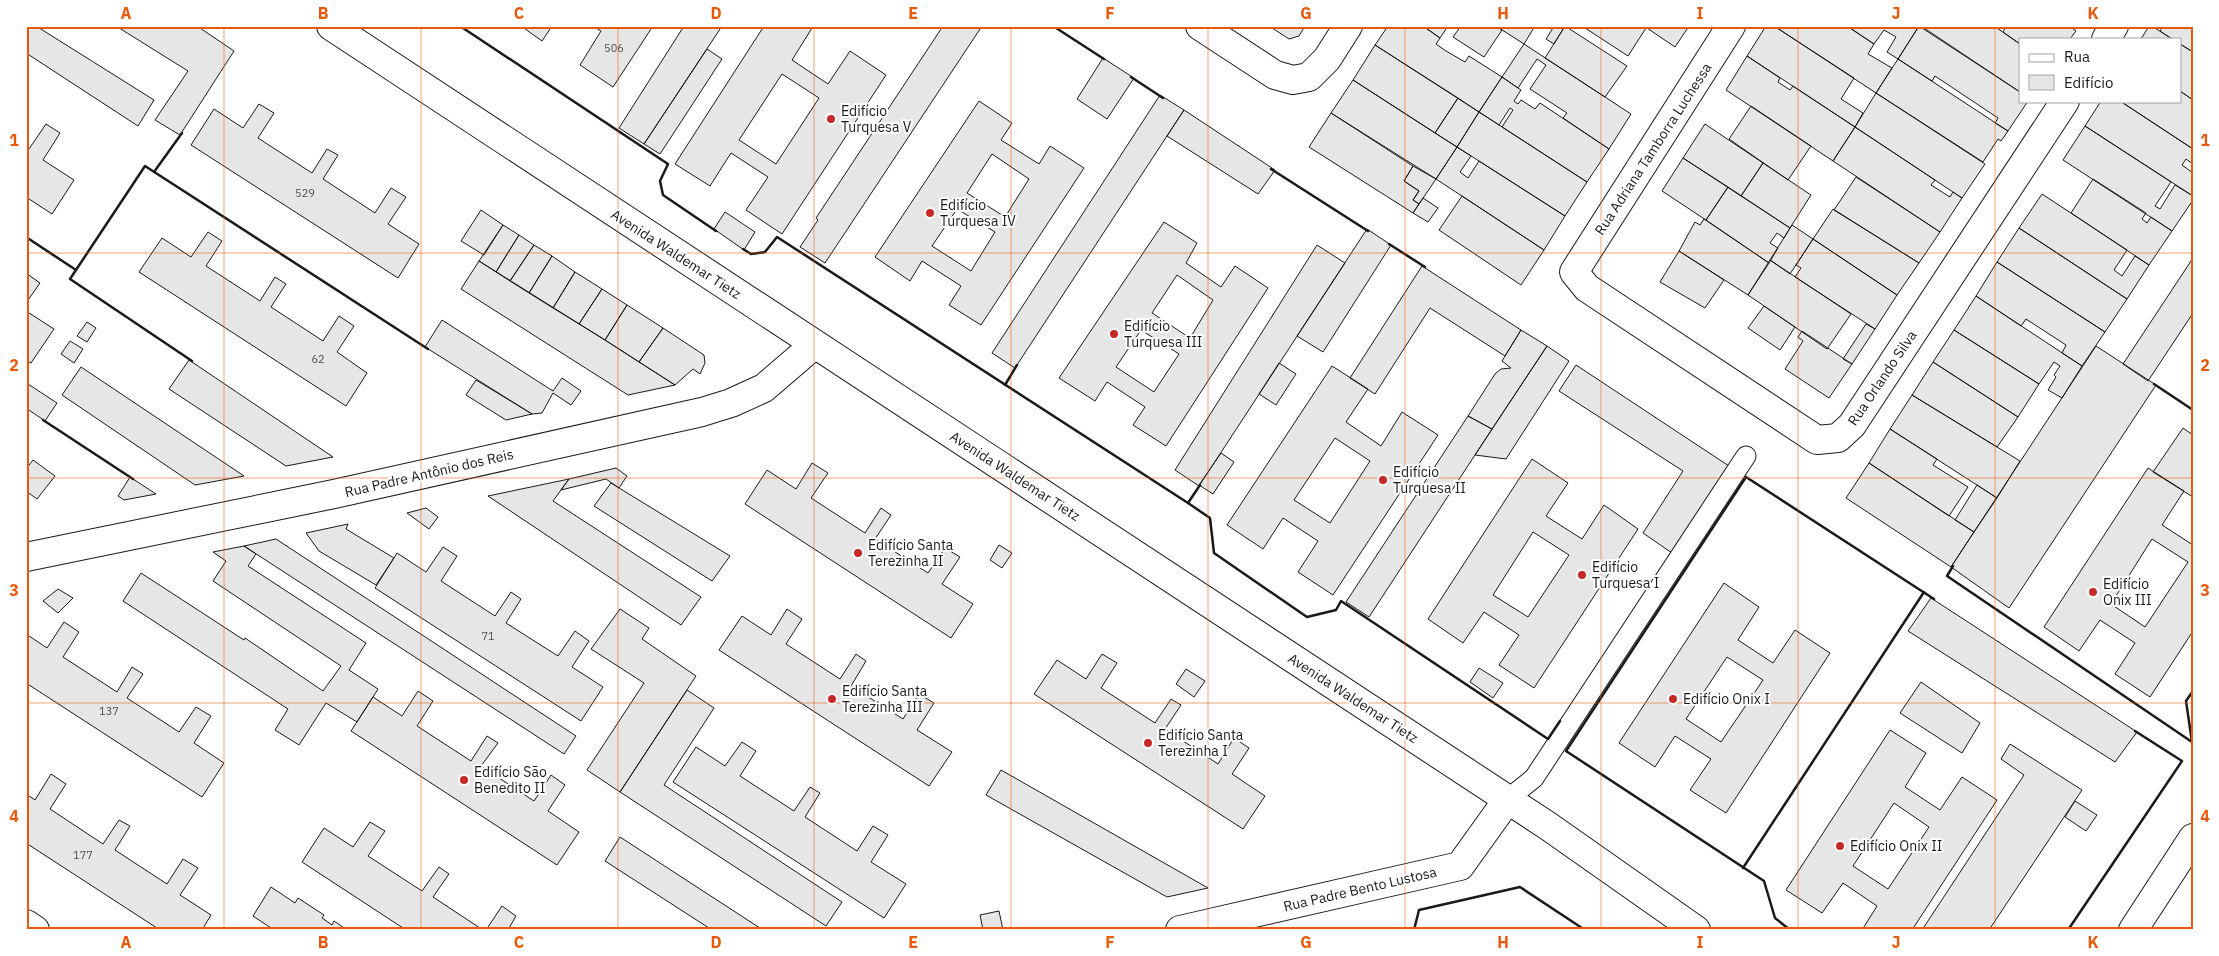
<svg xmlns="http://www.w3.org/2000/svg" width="2219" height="956" font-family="'IBM Plex Sans',sans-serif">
	<rect width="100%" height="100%" fill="#fff"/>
	<!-- building -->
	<path fill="#e6e6e6" stroke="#1a1a1a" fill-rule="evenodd" d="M26 26H36L154 100 138 126 26 53Z
		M116 26H197L234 51 180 135 155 120 188 71Z
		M521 26H552L542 41Z
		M593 26H653L613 87 580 65 601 31Z
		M684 26H722L644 144 619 128Z
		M764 26H809L812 28 792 60 828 84 850 51 886 75 782 234 746 210 768 177 731 153 710 186 675 164ZM782 74 819 98 776 164 739 140Z
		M943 26H982L825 263 800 247 818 220 816 218Z
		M1269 26H1305L1299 36 1289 39Z
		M1388 26H1423L1440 38 1436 44 1446 51 1465 62 1469 56 1502 77 1479 112 1375 45Z
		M1423 26H1448L1440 38Z
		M1461 26H1496L1502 30 1484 57 1453 37Z
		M1496 26H1535L1524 44Z
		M1551 26H1565L1554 44 1546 39 1553 28Z
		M1565 26 1627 66 1605 97 1545 58Z
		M1582 26H1644L1646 28 1628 56Z
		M1644 26H1689L1675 47Z
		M1766 26H1774L1854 78 1841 99 1863 113 1855 127 1747 56Z
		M1774 26H1847L1874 44 1868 54 1892 68 1876 93Z
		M1847 26H1919L1898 59 1887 52 1896 37 1884 30 1874 44Z
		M1919 26 2020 92V101H2028L2008 131 1995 123 1998 118 1935 76 1932 81 1898 59Z
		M1921 26H1994L2020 44V92Z
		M2006 26H2069L2076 31 2070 39H2020V44L2003 32Z
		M2149 26H2152L2172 39H2141Z
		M2163 26H2193V52L2180 44V39H2172L2160 31Z
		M1524 44 1631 114 1609 149 1563 118 1567 113 1530 89 1546 65 1537 59 1518 88 1502 77Z
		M2180 44 2193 52V100L2180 91Z
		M1375 45 1458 98 1435 133 1353 80Z
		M707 49 722 59 660 154 644 144Z
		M1747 56 1780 78 1778 82 1790 90 1793 86 1855 127 1833 161 1726 90Z
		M1103 58 1134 78 1107 119 1077 99Z
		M1898 59 2008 131 2001 141 1998 139 1983 162 1876 93Z
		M1502 77 1521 90 1514 101 1518 104 1521 100 1535 109 1540 103 1609 149 1587 182 1502 127 1513 110 1510 108 1499 125 1479 112Z
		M1353 80 1457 147 1436 179 1331 113Z
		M2180 91 2193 100V149L2120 101H2180Z
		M1876 93 1985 164 1962 198 1855 127Z
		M1160 95 1184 110 1015 368 992 353Z
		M1458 98 1479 112 1457 147 1435 133Z
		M979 101 1012 123 1001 140 1039 164 1050 146 1084 168 981 325 949 305 961 286 922 261 910 281 875 257ZM992 154 1029 179 1005 217 967 193ZM957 209 995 232 971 271 932 246Z
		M2101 101H2120L2193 149V164L2186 159 2182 165 2193 173V196L2085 126Z
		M259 104 274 113 258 138 312 173 327 149 338 155 323 179 375 213 391 188 406 197 388 224 419 244 398 278 191 145 214 109 243 128Z
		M1751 106 1811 146 1788 180 1729 139Z
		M1184 110 1275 170 1258 194 1167 136Z
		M1479 112 1587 182 1565 216 1457 147Z
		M1331 113 1413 166 1404 181 1419 191 1413 200 1419 204 1413 213 1309 147Z
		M46 124 60 133 43 160 74 180 52 214 26 197V147L29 149Z
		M1705 124 1763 163 1741 196 1683 158Z
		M2085 126 2171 182 2155 206 2160 209 2175 185 2193 196V200L2172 231 2063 160Z
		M1855 127 1935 180 1931 185 1950 197 1953 192 1962 198 1940 232 1833 161Z
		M1457 147 1471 156 1460 172 1468 178 1479 161 1565 216 1544 250 1436 179Z
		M1683 158 1728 187 1706 220 1662 191Z
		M1763 163 1811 195 1790 228 1741 196Z
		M1413 166 1436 179 1419 204 1413 200 1419 191 1404 181Z
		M1856 177 1940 232 1919 263 1834 210Z
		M2093 179 2146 213 2142 219 2147 223 2151 217 2172 231 2149 265 2071 213Z
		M1728 187 1790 228 1784 238 1777 233 1770 243 1778 248 1769 263 1706 220Z
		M2042 194 2127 250 2114 270 2122 276 2135 256 2149 265 2127 299 2019 228Z
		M1462 196 1544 250 1521 285 1439 230Z
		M1423 198 1438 208 1428 222 1413 213Z
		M1833 209 1919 263 1897 295 1813 239Z
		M481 210 503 225 484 255 461 241Z
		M725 212 755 232 744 250 714 229Z
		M1704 219 1769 263 1748 295 1679 251 1695 222 1700 225Z
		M1164 222 1197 243 1186 263 1221 287 1235 266 1268 288 1166 446 1133 425 1145 407 1107 382 1095 401 1059 378ZM1177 275 1213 300 1190 338 1152 313ZM1141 330 1179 354 1154 392 1116 367Z
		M503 225 519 235 496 272 479 261Z
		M1792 225 1813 239 1790 274 1770 260Z
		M2019 228 2127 299 2105 332 1997 262Z
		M1367 229 1391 245 1323 352 1297 336Z
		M208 232 222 241 206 266 260 301 275 277 286 284 271 307 323 341 339 316 354 326 337 352 367 373 346 406 139 272 162 238 191 257Z
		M519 235 534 245 510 281 496 272Z
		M1813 239 1897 295 1875 329 1795 277 1801 268 1796 265Z
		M534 245 552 256 529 293 510 281Z
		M1317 245 1345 263 1199 486 1175 470Z
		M1679 251 1724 280 1705 308 1660 282Z
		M552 256 575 272 553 308 529 293Z
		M2193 258V313L2148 381 2123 364Z
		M1770 260 1851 314 1827 349 1748 295Z
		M479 261 605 340 675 385 628 395 461 289Z
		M1997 262 2105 332 2082 366 2062 353 2066 345 2026 319 2021 326 1976 296Z
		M1422 266 1521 330 1505 356 1430 308 1375 394 1350 378Z
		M575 272 602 289 579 324 553 308Z
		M26 273 40 283 26 303Z
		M602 289 627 305 605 340 579 324Z
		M1976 296 2082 366 2062 398 2048 390 2056 377 2054 375 2060 366 2054 362 2039 384 1954 330Z
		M627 305 663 328 639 362 605 340Z
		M1764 306 1795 327 1780 350 1748 328Z
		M26 311 54 329 31 363 26 360Z
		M442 320 553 391 562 378 581 391 571 405 553 393 542 413 532 414 425 347Z
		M87 322 96 328 87 342 77 336Z
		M1866 324 1875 329 1852 364 1843 359Z
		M663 328 704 355 705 363 700 374 693 369 675 385 639 362Z
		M1521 330 1547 346 1492 429 1468 416 1495 374 1501 369 1511 368 1502 361Z
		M1954 330 2039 384 2018 417 1933 362Z
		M1802 331 1852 364 1829 398 1785 369 1803 341 1798 337Z
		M70 341 83 349 74 363 61 354Z
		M1547 346 1569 361 1506 459 1475 455Z
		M2096 346 2156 385 2009 608 1951 567Z
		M189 360 333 457 286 466 169 389Z
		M1933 362 2018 417 1997 447 1912 395Z
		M1279 363 1296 374 1276 405 1259 394Z
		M1576 365 1729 466 1672 553 1643 533 1683 471 1559 391Z
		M1332 366 1368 389 1346 422 1381 446 1402 412 1438 435 1333 595 1298 572 1318 541 1283 518 1263 549 1227 525ZM1335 438 1370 461 1330 523 1294 500Z
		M81 367 244 476 195 485 62 395Z
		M476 380 532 414 506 420 466 395Z
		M28 384 57 403 45 421 26 408V387Z
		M1912 395 2020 461 1997 498 1890 429Z
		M1468 416 1492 429 1369 617 1346 602Z
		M2183 428 2193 435V497L2153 472Z
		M1890 429 1937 459 1933 465 1968 487 1949 516 1869 463Z
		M1221 453 1234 462 1213 494 1199 485Z
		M1532 459 1568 483 1546 516 1582 539 1604 505 1638 529 1534 688 1499 665 1519 635 1484 612 1463 643 1428 619ZM1533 532 1569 555 1528 617 1493 595Z
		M33 460 55 476 37 499 26 491V469Z
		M812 463 828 473 811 498 865 533 881 508 891 515 875 539 928 573 945 548 960 557 942 584 973 604 951 638 745 504 767 470 796 489Z
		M1869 463 1974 532 1951 567 1846 498Z
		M616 468 627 476 619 488 606 479 561 490 569 479Z
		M2148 468 2184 491 2162 525 2193 545V631L2150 697 2115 674 2135 643 2100 620 2079 651 2044 627ZM2152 539 2188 562 2145 627 2111 604Z
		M130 477 156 494 124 500 118 496Z
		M569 479 553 501 701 597 681 625 488 496Z
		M611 483 730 556 712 581 594 506Z
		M1977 485 1997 498 1974 532 1955 520Z
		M426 508 438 517 429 529 407 513Z
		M348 524 346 529 394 558 376 585 319 551 306 533Z
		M276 539 576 736 564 754 244 546Z
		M999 545 1012 553 1002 568 990 560Z
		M244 546 256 554 248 566 366 643 349 670 378 689 357 722 326 703 299 745 275 730 288 709 123 601 141 573 244 640 245 638 323 691 341 666 213 581 226 561 213 552Z
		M443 547 457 556 441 581 495 616 511 592 521 599 506 623 558 656 575 631 589 641 572 667 603 687 581 721 375 588 397 553 426 572Z
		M1724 583 1759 607 1738 640 1773 663 1795 630 1830 653 1726 813 1690 790 1711 759 1675 736 1655 767 1619 743ZM1727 657 1763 680 1721 742 1686 719Z
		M58 589 73 598 58 613 43 601Z
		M1931 598 2137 732 2115 762 1908 631Z
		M620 609 649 628 642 639 696 676 620 792 587 770 644 683 591 649Z
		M787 609 802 619 786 644 840 679 856 654 866 661 851 686 903 719 919 694 934 703 917 730 952 752 929 786 719 650 742 616 771 635Z
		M64 622 79 632 63 657 117 692 132 667 143 674 127 698 179 732 196 707 211 716 194 743 224 763 202 797 26 683V634L47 648Z
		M1102 654 1117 663 1101 688 1155 723 1171 699 1181 705 1165 729 1218 764 1234 738 1249 748 1232 774 1265 796 1243 829 1034 694 1057 660 1086 679Z
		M1479 668 1503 683 1493 698 1470 682Z
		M1186 669 1205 681 1194 697 1176 684Z
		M1921 682 1980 723 1962 753 1900 713Z
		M687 690 714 708 664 785 842 902 826 926 620 792Z
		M418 691 433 701 417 726 471 761 487 736 498 743 481 766 534 801 551 775 565 785 548 811 579 832 557 865 351 731 373 697 402 716Z
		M1890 730 1926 753 1905 787 1940 810 1962 777 1997 800 1912 930H1862L1877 906 1843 883 1822 913 1786 890ZM1894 803 1929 827 1888 889 1853 866Z
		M742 742 756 751 740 776 794 811 810 787 820 793 805 817 857 851 873 826 888 835 871 862 906 884 884 918 673 782 696 747 725 766Z
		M2010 744 2082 790 1989 930H1922L2024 775 2001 759Z
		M1001 770 1208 888 1167 897 986 795Z
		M51 774 66 784 50 809 103 844 119 820 130 826 115 850 167 884 183 859 198 868 180 895 211 915 202 930H160L26 843V794L35 800Z
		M2075 801 2097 815 2086 831 2065 817Z
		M370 822 385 831 368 856 422 891 439 867 449 874 433 897 483 930H406L302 862 324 828 353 847Z
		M620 837 763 930H712L605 861Z
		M271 887 295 903 298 898 324 915 322 918 332 925 334 921 347 930H274L253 916Z
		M502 906 516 916 508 930H486Z
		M999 911 1003 930H983L980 915Z"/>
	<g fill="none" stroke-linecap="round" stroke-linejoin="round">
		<!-- lane casing -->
		<g stroke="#1a1a1a" stroke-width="21">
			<path id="lane" d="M1508 799 1534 778 1746 456"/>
		</g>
		<!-- street casing -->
		<g stroke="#1a1a1a" stroke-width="30">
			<path id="street" d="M1200 26 1275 75 1293 80 1309 77 1327 59 1348 26
				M1731 26 1574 272 1587 288 1817 440 1838 438 1852 425 2065 101
				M2106 39 2114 26
				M26 557 334 494 702 412 731 403 764 388 814 345
				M26 924 35 930
				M1180 930 1460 866 1508 799"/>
		</g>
		<!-- secondary casing -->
		<g stroke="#1a1a1a" stroke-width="30">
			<path id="secondary" d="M331 26 1548 826 1696 930
				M2133 930 2193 838"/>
		</g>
		<!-- lane -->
		<use href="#lane" stroke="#fff" stroke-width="19"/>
		<!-- street -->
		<use href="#street" stroke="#fff" stroke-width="28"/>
		<!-- secondary -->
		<use href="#secondary" stroke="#fff" stroke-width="28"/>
		<!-- wall -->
		<path stroke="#1a1a1a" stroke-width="2.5" d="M464 26 463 28 668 164 660 181 663 195 716 231
			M1053 26 1104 59
			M1131 77 1163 98
			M1271 169 1368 231
			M154 172 182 133
			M26 237 76 270
			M1389 244 1425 267
			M743 249 751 254 765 252 777 237 1188 503 1210 518 1214 553 1307 617 1336 610 1341 601 1548 739 1560 721
			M192 361 70 279 145 166 428 349
			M2154 384 2193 410
			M1005 385 1017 365
			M43 420 133 479
			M1188 503 1200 485
			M1953 566 1947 576 2192 742 2186 701 2193 691
			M1743 868 1924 592
			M1414 930 1419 910 1520 887 1585 930
			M1790 930 1775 918 1764 881 1566 751 1746 477 1934 599
			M2068 930 2182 761 2135 731"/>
	</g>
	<!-- grid -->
	<path fill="none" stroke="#e8590c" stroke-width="1" stroke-opacity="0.55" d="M224 26V930M421 26V930M618 26V930M814 26V930M1011 26V930M1208 26V930M1405 26V930M1601 26V930M1798 26V930M1995 26V930M26 253H2193M26 478H2193M26 703H2193"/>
	<!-- markers -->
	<g fill="#c62828" stroke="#fff" stroke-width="2">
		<circle cx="831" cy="119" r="5"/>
		<circle cx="930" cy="213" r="5"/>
		<circle cx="1114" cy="334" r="5"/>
		<circle cx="1383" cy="480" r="5"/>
		<circle cx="858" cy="553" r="5"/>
		<circle cx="1582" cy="575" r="5"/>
		<circle cx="2093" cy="592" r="5"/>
		<circle cx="832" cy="699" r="5"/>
		<circle cx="1673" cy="699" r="5"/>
		<circle cx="1148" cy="743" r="5"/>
		<circle cx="464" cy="780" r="5"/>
		<circle cx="1840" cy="846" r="5"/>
	</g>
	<g text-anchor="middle" stroke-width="4" stroke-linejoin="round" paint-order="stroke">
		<!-- number labels -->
		<g font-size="11" fill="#4d4d4d">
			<text x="614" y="52">506</text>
			<text x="305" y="197">529</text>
			<text x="318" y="363">62</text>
			<text x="488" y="640">71</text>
			<text x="109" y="715">137</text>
			<text x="83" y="859">177</text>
		</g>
		<!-- poi labels -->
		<g font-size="14" fill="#1a1a1a" stroke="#fff" text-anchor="start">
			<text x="841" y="116">Edifício<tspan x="841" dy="16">Turquesa V</tspan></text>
			<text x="940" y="210">Edifício<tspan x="940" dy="16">Turquesa IV</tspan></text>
			<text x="1124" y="331">Edifício<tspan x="1124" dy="16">Turquesa III</tspan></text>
			<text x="1393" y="477">Edifício<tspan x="1393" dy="16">Turquesa II</tspan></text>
			<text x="868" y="550">Edifício Santa<tspan x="868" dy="16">Terezinha II</tspan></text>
			<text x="1592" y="572">Edifício<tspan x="1592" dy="16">Turquesa I</tspan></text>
			<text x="2103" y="589">Edifício<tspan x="2103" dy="16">Onix III</tspan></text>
			<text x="842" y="696">Edifício Santa<tspan x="842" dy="16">Terezinha III</tspan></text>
			<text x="1683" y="704">Edifício Onix I</text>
			<text x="1158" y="740">Edifício Santa<tspan x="1158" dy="16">Terezinha I</tspan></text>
			<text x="474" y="777">Edifício São<tspan x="474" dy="16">Benedito II</tspan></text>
			<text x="1850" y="851">Edifício Onix II</text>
		</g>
		<!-- street labels -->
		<g font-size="14" fill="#1a1a1a" stroke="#fff">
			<text transform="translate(1653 149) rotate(-57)" y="5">Rua Adriana Tamborra Luchessa</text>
			<text transform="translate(676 254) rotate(33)" y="5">Avenida Waldemar Tietz</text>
			<text transform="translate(1882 378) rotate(-56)" y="5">Rua Orlando Silva</text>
			<text transform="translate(429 473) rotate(-13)" y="5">Rua Padre Antônio dos Reis</text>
			<text transform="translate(1015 476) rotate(33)" y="5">Avenida Waldemar Tietz</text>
			<text transform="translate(1353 698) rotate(33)" y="5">Avenida Waldemar Tietz</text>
			<text transform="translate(1360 889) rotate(-13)" y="5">Rua Padre Bento Lustosa</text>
		</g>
	</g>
	<!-- border -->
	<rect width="2219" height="956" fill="none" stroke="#ffffff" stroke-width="55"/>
	<!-- legend -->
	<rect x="2019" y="38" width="162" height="65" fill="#ffffff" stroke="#a3a3a3"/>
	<rect x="2029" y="54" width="25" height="8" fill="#ffffff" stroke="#a3a3a3"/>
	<text x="2064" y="62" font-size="15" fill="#1a1a1a">Rua</text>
	<rect x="2029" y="75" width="25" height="15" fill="#e6e6e6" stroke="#a3a3a3"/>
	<text x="2064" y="88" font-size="15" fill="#1a1a1a">Edifício</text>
	<rect x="28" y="28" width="2164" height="900" fill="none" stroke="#e8590c" stroke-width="2"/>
	<g font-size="16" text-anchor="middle" font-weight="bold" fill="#e8590c">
		<text x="126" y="19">A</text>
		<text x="323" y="19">B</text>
		<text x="519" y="19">C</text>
		<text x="716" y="19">D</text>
		<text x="913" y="19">E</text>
		<text x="1110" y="19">F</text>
		<text x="1306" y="19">G</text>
		<text x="1503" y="19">H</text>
		<text x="1700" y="19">I</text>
		<text x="1896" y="19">J</text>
		<text x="2093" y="19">K</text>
		<text x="14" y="146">1</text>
		<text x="2205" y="146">1</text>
		<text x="14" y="371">2</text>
		<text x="2205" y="371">2</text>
		<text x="14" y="596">3</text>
		<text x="2205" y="596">3</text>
		<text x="14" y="822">4</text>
		<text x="2205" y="822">4</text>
		<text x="126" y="948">A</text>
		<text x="323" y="948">B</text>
		<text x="519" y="948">C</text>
		<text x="716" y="948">D</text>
		<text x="913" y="948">E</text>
		<text x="1110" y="948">F</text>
		<text x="1306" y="948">G</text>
		<text x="1503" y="948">H</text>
		<text x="1700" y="948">I</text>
		<text x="1896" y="948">J</text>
		<text x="2093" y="948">K</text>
	</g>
</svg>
